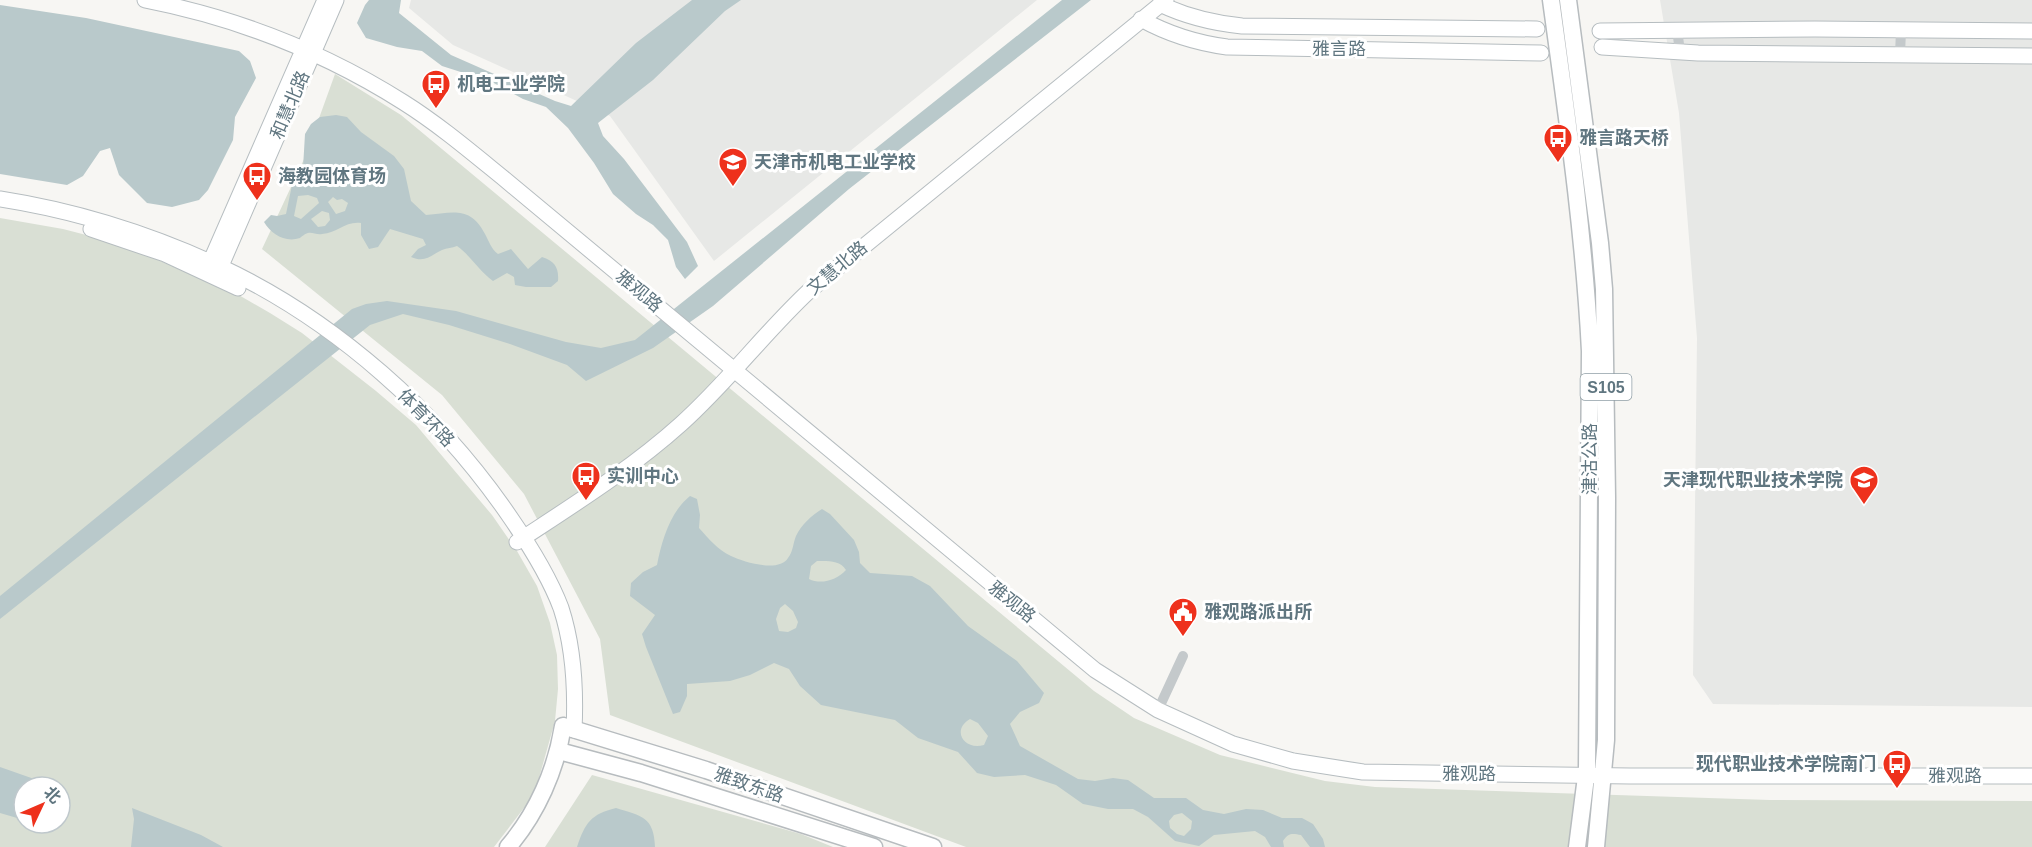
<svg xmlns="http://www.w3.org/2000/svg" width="2032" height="847" font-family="Arial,'Noto Sans SC',sans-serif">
	<rect width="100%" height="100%" fill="#f7f6f3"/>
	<!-- built -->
	<path fill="#e7e8e6" d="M411 0H1037L714 261 610 116 453 45 409 8Z
		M1660 0H2032V707L1713 704 1693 675 1697 338 1679 113Z"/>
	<!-- green -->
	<path fill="#d9dfd4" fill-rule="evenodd" d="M335 74 401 115 1094 691 1134 718 1220 755 1325 781 1375 787 1770 800 2032 801V847H966L610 715 600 639 524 494 442 395 262 249 305 157Z
		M0 218 63 229 121 244 237 294 270 313 302 333 376 391 416 425 492 515 517 551 537 586 550 623 557 655 558 689 555 721 537 785 527 804 494 847H0ZM24 787H60V823H24Z
		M592 775 801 834 833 847H545Z"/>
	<!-- water -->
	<path fill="#b9c9cb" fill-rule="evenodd" d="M369 0H401L399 13 451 55 555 101 571 106 636 43 692 0H741L725 11 653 80 598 123 603 136 624 159 687 242 698 266 685 279 676 267 668 240 653 225 636 214 613 194 594 163 568 128 546 107 523 99 492 82 442 66 422 51 397 47 366 38 357 23 365 5Z
		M1062 0H1091L849 189 713 306 653 348 586 381 567 365 510 344 449 325 403 314 370 325 0 619V596L352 309 366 304 387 301 456 311 566 342 601 348 635 340Z
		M0 5 86 18 239 51 250 61 256 78 235 117 233 140 208 190 199 200 172 207 147 203 119 175 110 148 100 151 83 176 67 185 0 174Z
		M336 115 347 117 361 132 394 156 404 169 411 201 426 215C452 213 470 205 485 234 489 241 491 249 498 254L511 249 528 269 542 257C555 261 559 268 558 281L551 287H526L515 285 514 277 507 273 493 281C479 271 471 256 457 246 452 248 447 248 442 250 430 256 425 263 411 257L418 249 426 245 423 239 390 229 378 247 369 249 361 235V223C345 221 338 233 322 234 317 235 312 232 308 233 306 233 301 237 300 238 285 243 271 234 264 222L271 215 277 216 286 214 292 185 303 168 305 134 311 124 320 117ZM308 195 317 198 319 203 301 219 294 216 298 196ZM333 197 337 200 342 199 348 203 345 211 336 214 328 202ZM322 211 329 213 330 220 325 226 318 227 311 219Z
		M690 496 697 499 700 515 699 528C708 538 718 550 731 556 744 562 779 573 788 558 793 552 793 543 796 536 801 525 812 515 822 509L830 514 854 540 859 552 860 563 870 573 912 576 930 586 968 626 1017 661 1044 693 1039 703 1020 712 1010 724 1020 746 1078 779 1095 781 1113 778 1128 780 1154 798H1186L1203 810 1224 814 1246 809 1263 810 1282 818H1302L1313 824 1323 839 1325 847H1310L1301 835C1292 833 1288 833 1283 841L1284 847H1271L1265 837 1255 831 1214 835 1199 846 1175 841 1148 817 1133 809H1108L1083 804 1056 785 1025 775 994 777 977 773 958 752 918 738 895 720 821 705 800 686 789 669 774 663 750 675 730 681 687 684V696L680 712 673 714 646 647 642 634 655 615 630 596 631 583 643 572 657 565C662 540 670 512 690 496ZM817 561C828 561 840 560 846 570 837 580 821 585 809 579L811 566ZM785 604 793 611 798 622 796 628 788 632 779 631 776 619 780 608ZM970 719 978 723 988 736 984 745C964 751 951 730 970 719ZM1182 813 1192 821 1191 829 1184 836 1177 834 1170 828 1169 821 1174 815Z
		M0 767 37 780 38 787H24V820L0 813Z
		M132 808 201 835 223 847H131L134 819Z
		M616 808C642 816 654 817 655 847H577C585 823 591 814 616 808Z"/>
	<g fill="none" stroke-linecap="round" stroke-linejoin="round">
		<!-- secondary casing -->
		<g stroke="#b6bdc0" stroke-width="17">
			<path id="secondary" d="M145 0C237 18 324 52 403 102 438 124 470 151 502 177L1095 670 1158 710 1233 744 1293 761 1363 772 1630 776H2032
				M1160 4C1187 17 1213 23 1242 26L1537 29
				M1141 19C1168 34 1197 43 1227 47L1541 53
				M1600 31 1815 29 2032 31
				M1602 47 1698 53 2032 56
				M0 199C77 211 150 234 221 267 336 321 439 413 510 517 530 546 549 576 561 608 574 648 576 689 574 730
				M91 229 165 254 238 288
				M206 272 325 0
				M217 275 336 0
				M517 542C573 505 631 469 681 424 727 383 764 333 809 291L1166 0"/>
		</g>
		<!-- primary casing -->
		<g stroke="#b7bcbf" stroke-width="19">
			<path id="primary" d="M1551 0C1567 117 1584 233 1590 351L1587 769 1577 847
				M1568 0 1600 243 1604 289 1607 498 1606 740 1596 847
				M559 751 641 773 874 847
				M508 847C537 813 556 770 563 726L706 770 933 847"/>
		</g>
		<!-- street -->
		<path stroke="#c4c9cb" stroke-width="10" d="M1677 29 1680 52
			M1900 55 1901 30
			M1158 710 1183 656"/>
		<!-- secondary -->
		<use href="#secondary" stroke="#fff" stroke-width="15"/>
		<!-- primary -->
		<use href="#primary" stroke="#fff" stroke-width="16"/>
	</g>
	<!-- icons -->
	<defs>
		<g id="bus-pin" transform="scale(1.5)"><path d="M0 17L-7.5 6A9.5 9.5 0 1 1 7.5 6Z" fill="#ee311c" stroke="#fff"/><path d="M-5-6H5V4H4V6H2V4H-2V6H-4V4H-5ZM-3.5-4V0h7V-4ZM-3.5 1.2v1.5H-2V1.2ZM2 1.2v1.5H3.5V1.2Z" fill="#fff"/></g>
		<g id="school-pin" transform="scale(1.5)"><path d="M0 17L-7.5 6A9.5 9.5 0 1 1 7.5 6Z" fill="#ee311c" stroke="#fff"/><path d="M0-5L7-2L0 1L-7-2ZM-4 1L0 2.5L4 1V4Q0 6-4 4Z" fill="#fff"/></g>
		<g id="university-pin" transform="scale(1.5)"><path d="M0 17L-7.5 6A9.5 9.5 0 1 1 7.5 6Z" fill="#ee311c" stroke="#fff"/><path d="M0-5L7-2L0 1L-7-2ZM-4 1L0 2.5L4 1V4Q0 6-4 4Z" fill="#fff"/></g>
		<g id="civic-pin" transform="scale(1.5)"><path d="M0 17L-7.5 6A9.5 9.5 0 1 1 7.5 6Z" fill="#ee311c" stroke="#fff"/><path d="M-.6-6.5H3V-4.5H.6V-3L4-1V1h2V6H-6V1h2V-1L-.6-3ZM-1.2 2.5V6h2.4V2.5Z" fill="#fff"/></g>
	</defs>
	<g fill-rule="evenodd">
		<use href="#bus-pin" x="436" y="84"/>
		<use href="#bus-pin" x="1558" y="138"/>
		<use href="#school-pin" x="733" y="162"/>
		<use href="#bus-pin" x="257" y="176"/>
		<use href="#bus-pin" x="586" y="476"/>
		<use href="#university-pin" x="1864" y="480"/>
		<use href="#civic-pin" x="1183" y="612"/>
		<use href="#bus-pin" x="1897" y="764"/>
	</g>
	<g text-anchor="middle" stroke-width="6" stroke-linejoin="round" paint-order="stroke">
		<!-- shield labels -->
		<rect fill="#fff" stroke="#909fa6" stroke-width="1.5" x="1580.5" y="374" width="51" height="26" rx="4.5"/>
		<g font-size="16" font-weight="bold" fill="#607680">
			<text x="1606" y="393">S105</text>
		</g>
		<!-- street labels -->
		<g font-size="18" fill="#607680" stroke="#fff">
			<text x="1339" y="55">雅言路</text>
			<text transform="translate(290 105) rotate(-67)" y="6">和慧北路</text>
			<text transform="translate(837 268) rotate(-40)" y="6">文慧北路</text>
			<text transform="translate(639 291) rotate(40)" y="6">雅观路</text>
			<text transform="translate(426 418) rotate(46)" y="6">体育环路</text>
			<text transform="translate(1590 459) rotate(-90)" y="6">津沽公路</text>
			<text transform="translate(1012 602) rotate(39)" y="6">雅观路</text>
			<text x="1469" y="780">雅观路</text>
			<text x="1955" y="782">雅观路</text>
			<text transform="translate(749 785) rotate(19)" y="6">雅致东路</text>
		</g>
		<!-- poi labels -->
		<g font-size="18" font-weight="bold" fill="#607680" stroke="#fff" text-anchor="start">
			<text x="457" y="90">机电工业学院</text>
			<text x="1579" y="144">雅言路天桥</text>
			<text x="754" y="168">天津市机电工业学校</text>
			<text x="278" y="182">海教园体育场</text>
			<text x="607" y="482">实训中心</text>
			<text x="1843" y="486" text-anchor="end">天津现代职业技术学院</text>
			<text x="1204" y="618">雅观路派出所</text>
			<text x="1876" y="770" text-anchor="end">现代职业技术学院南门</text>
		</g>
	</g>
	<!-- north arrow -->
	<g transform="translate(42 805) rotate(46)"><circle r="28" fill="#ffffff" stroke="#bfc8cc" stroke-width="1.5"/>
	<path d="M0-4.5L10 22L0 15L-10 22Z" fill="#ee311c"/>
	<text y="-9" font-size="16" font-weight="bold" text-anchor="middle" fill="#607680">北</text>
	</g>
</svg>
